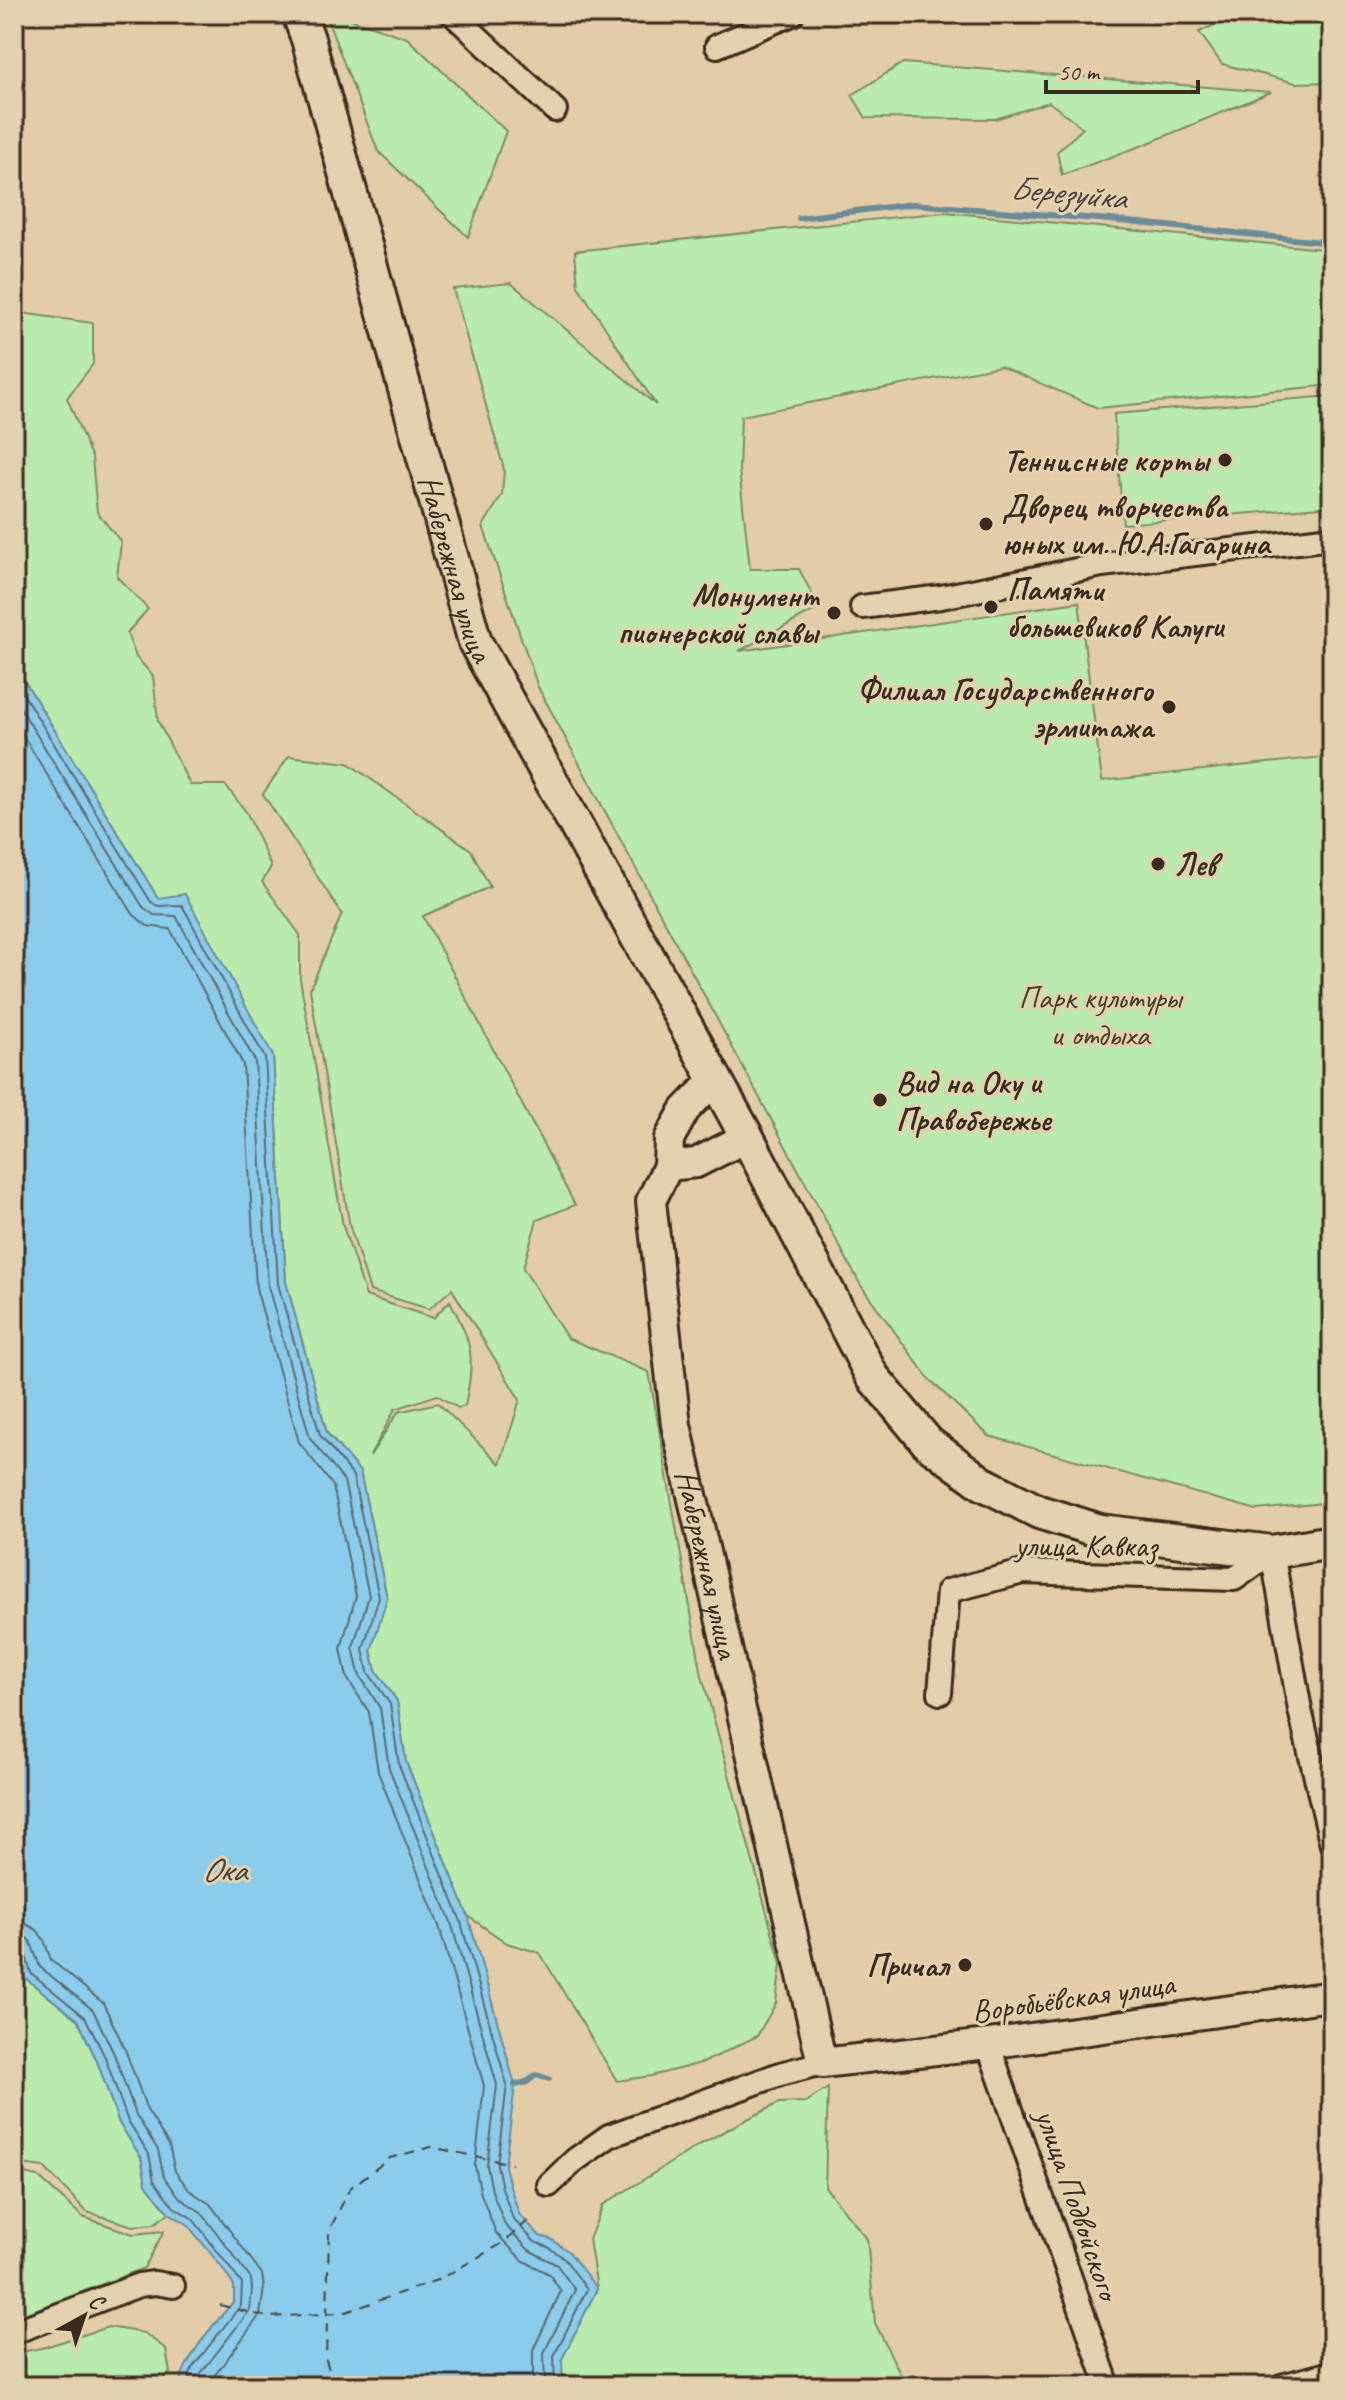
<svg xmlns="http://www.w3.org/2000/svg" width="1346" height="2400" font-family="Caveat,sans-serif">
	<rect width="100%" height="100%" fill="#e2cda7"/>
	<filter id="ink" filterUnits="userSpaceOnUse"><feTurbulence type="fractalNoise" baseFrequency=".0125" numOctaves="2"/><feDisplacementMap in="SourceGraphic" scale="16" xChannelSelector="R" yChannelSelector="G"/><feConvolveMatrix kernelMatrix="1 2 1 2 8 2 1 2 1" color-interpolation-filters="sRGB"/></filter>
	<g filter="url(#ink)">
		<!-- green -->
		<path fill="#b9ecac" stroke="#7a8b65" stroke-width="2" d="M325 14H336L407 38 506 131 468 237 378 151Z
			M1239 14H1332V82L1296 83 1222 64 1199 32Z
			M903 63 1271 92 1146 144 1062 175 1057 152 1083 128 1049 102 995 119 866 118 852 95Z
			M945 212 1332 250V385L1098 408 1000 366 741 416 739 469 750 569H799L819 608 739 651 1079 602 1102 781 1332 756V1502L1257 1510 989 1436 929 1379 860 1284 538 687 483 526 502 495 504 469 453 289 511 283 656 405 578 286 575 251Z
			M14 307 28 314 93 323V364L67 398 92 458 97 512 121 542 117 577 148 609 127 633 136 657 153 676 158 721 190 785H225L247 813 271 867 262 882 300 935V979L343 1226 366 1296 433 1318 450 1301C473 1346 475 1355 465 1406L458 1408 437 1395 395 1409 370 1456 398 1412 438 1403 500 1464 520 1400 452 1289 429 1309 370 1291 350 1227 310 989 342 914 263 794 289 756 348 763 471 850 490 887 423 916 575 1205 537 1220 523 1268 567 1338 649 1372 702 1676 781 1964 776 2003 757 2036 705 2062 651 2076 617 2081 540 1953 507 1943 468 1916 406 1762 397 1701 376 1670 371 1650 387 1598 360 1472 327 1433 286 1282 273 1056 158 898 14 664Z
			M1332 396V506L1123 524 1114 414Z
			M14 1937 24 1977 78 2020 97 2061 119 2123 141 2157 147 2184 169 2213 154 2224 133 2226 87 2212 44 2167 14 2163Z
			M828 2088 825 2187 867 2239 875 2323 906 2386H563L561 2359 597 2289 589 2239 603 2205 699 2145 730 2128 779 2103 806 2102Z
			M14 2172 38 2177 83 2217 133 2234 164 2231 144 2268 14 2318Z
			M108 2327 144 2333 166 2349 170 2373 154 2386H14V2353L42 2348Z"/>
		<!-- water -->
		<path fill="#8bccec" stroke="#6b8b9a" stroke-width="2" d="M14 664 158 898 185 894 273 1056 286 1282 327 1433 360 1472 387 1598 371 1651 376 1670 397 1701 406 1762 468 1916 515 2085 505 2166 510 2186 519 2214 540 2236 551 2239 569 2252 597 2289 562 2359 563 2386H178C188 2354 212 2326 234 2301V2286L221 2266 187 2224 169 2213 146 2184 141 2157 119 2123 97 2061 78 2020 24 1977 14 1937Z"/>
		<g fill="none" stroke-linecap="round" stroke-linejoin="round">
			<!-- shore -->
			<path stroke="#5b6b70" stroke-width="2" d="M14 679 151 902 158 906 182 905 265 1058 278 1284 320 1435 353 1476 379 1597 363 1649 368 1672 390 1704 399 1765 460 1919 507 2085 497 2165 502 2188 513 2219 535 2242 548 2247 564 2258 587 2289 554 2356 555 2386
				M14 698 143 907 154 915 176 916 255 1061 268 1286 310 1438 344 1481 369 1596 353 1647 359 1674 380 1708 389 1768 451 1922 497 2085 487 2166 492 2191 505 2225 529 2250 557 2265 575 2290 544 2353 545 2386
				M14 721 133 914 147 926 170 929 243 1064 256 1288 299 1442 333 1486 356 1596 341 1648 347 1678 369 1712 378 1772 439 1926 484 2086 475 2166 481 2194 496 2233 522 2260 549 2274 561 2291 533 2350V2386
				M14 1922 26 1924 37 1930 44 1940 51 1960 103 2003 125 2049 147 2110 169 2145 175 2171 189 2190 210 2204 262 2274 264 2288 260 2315 212 2379 210 2386
				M14 1934 22 1935 30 1940 40 1967 93 2010 114 2054 136 2115 158 2150 164 2177 181 2199 201 2212 251 2279 252 2288 250 2310 201 2373 197 2386
				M14 1944 24 1949 31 1973 85 2017 105 2057 127 2119 149 2154 154 2181 174 2207 193 2219 242 2284 241 2305 192 2368 187 2386"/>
			<!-- stream -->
			<path stroke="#6b8b9a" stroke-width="6" d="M799 218 913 204 1110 220 1332 243
				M515 2085 527 2082 536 2075 549 2079"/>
			<!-- ferry -->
			<path stroke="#47423d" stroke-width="2" stroke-dasharray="10 8" stroke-linecap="butt" d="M220 2305 267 2317 343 2313 440 2279 503 2243 529 2220
				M334 2386 326 2360 329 2231 350 2188 390 2158 431 2147 512 2164"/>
			<!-- minor casing -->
			<g stroke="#3b2a1e" stroke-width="28">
				<path id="minor" d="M453 14 555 110
					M717 46 792 14
					M862 607 941 597 1102 565 1332 538
					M940 1693 948 1591 1023 1572 1234 1579 1272 1552 1300 1710 1332 1845
					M988 2044 1108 2386
					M549 2185 575 2160 609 2136 780 2074 822 2063
					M14 2332 139 2285 155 2283 173 2286
					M1281 2386 1332 2373"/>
			</g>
			<!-- tertiary casing -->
			<g stroke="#3b2a1e" stroke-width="34">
				<g id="tertiary">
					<path id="s1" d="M715 1079 685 1110 669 1139 668 1166 651 1201 676 1425 822 2063 988 2044 1332 1996"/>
					<path d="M668 1166 696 1163 747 1137"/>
				</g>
			</g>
			<!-- secondary casing -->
			<g stroke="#3b2a1e" stroke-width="38">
				<g id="secondary">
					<path id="s2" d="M299 14 308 39 475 642 747 1137 872 1376 928 1443 982 1483 1039 1512 1100 1531 1272 1552 1332 1542"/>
				</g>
			</g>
			<!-- minor -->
			<use href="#minor" stroke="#e3d1af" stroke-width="22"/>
			<!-- tertiary -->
			<use href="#tertiary" stroke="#e3d1af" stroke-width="28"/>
			<!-- secondary -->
			<use href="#secondary" stroke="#e3d1af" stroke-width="32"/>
		</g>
	</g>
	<!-- markers -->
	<g fill="#3b2a1e" stroke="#e3d1af" stroke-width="3">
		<circle cx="1225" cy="460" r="8"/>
		<circle cx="986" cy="524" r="8"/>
		<circle cx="991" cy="607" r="8"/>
		<circle cx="834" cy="613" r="8"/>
		<circle cx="1169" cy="707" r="8"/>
		<circle cx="1158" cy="864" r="8"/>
		<circle cx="880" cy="1100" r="8"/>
		<circle cx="965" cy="1965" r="8"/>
	</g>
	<g text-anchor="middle" stroke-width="6" stroke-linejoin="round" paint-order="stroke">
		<!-- poi labels -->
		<g font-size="32" font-weight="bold" fill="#3b2a1e" stroke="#e3d1af" text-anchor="end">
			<text x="1209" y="471">Теннисные корты</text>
			<text x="1002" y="517" text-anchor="start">Дворец творчества<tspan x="1002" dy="37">юных им. Ю.А.Гагарина</tspan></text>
			<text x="1007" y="600" text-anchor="start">Памяти<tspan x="1007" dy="37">большевиков Калуги</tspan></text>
			<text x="818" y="606">Монумент<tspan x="818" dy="37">пионерской славы</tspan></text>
			<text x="1153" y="700">Филиал Государственного<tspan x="1153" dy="37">эрмитажа</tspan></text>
			<text x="1174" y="875" text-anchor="start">Лев</text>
			<text x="896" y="1093" text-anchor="start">Вид на Оку и<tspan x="896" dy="37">Правобережье</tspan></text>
			<text x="949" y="1976">Причал</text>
		</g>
		<!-- street labels -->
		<g font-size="32" fill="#3b2a1e" stroke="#e3d1af">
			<text dy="11" stroke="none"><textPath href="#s2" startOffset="576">Набережная улица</textPath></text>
			<text x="1086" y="1556">улица Кавказ</text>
			<text dy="11" stroke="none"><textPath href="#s1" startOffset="510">Набережная улица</textPath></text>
			<text transform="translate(1073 1997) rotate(-8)" y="11">Воробьёвская улица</text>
			<text transform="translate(1078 2204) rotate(71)" y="11">улица Подвойского</text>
		</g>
		<!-- park labels -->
		<g font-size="32" fill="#483d2c" stroke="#e3d1af">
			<text x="1100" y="1008">Парк культуры<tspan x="1100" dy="37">и отдыха</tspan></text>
		</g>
		<!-- water labels -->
		<g font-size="34" font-style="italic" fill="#47423d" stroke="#e3d1af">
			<text transform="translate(1068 192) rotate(5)" y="12">Березуйка</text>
			<text x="224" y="1881">Ока</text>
		</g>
	</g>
	<!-- margin -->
	<rect width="1346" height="2400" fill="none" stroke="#e3d1af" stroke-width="48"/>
	<rect x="24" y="24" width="1298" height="2352" fill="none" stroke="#3b2a1e" stroke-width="3" filter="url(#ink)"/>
	<!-- north arrow -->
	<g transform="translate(84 2316) rotate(40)" stroke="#e3d1af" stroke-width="6" paint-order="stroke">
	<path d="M0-6L14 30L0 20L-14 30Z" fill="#3b2a1e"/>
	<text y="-12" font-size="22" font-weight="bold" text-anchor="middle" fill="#3b2a1e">С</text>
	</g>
	<!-- scale -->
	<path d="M1046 80v12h152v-12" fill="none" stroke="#3b2a1e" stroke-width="4"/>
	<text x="1058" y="80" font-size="24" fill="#3b2a1e" stroke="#e3d1af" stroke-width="6" paint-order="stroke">50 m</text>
</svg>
